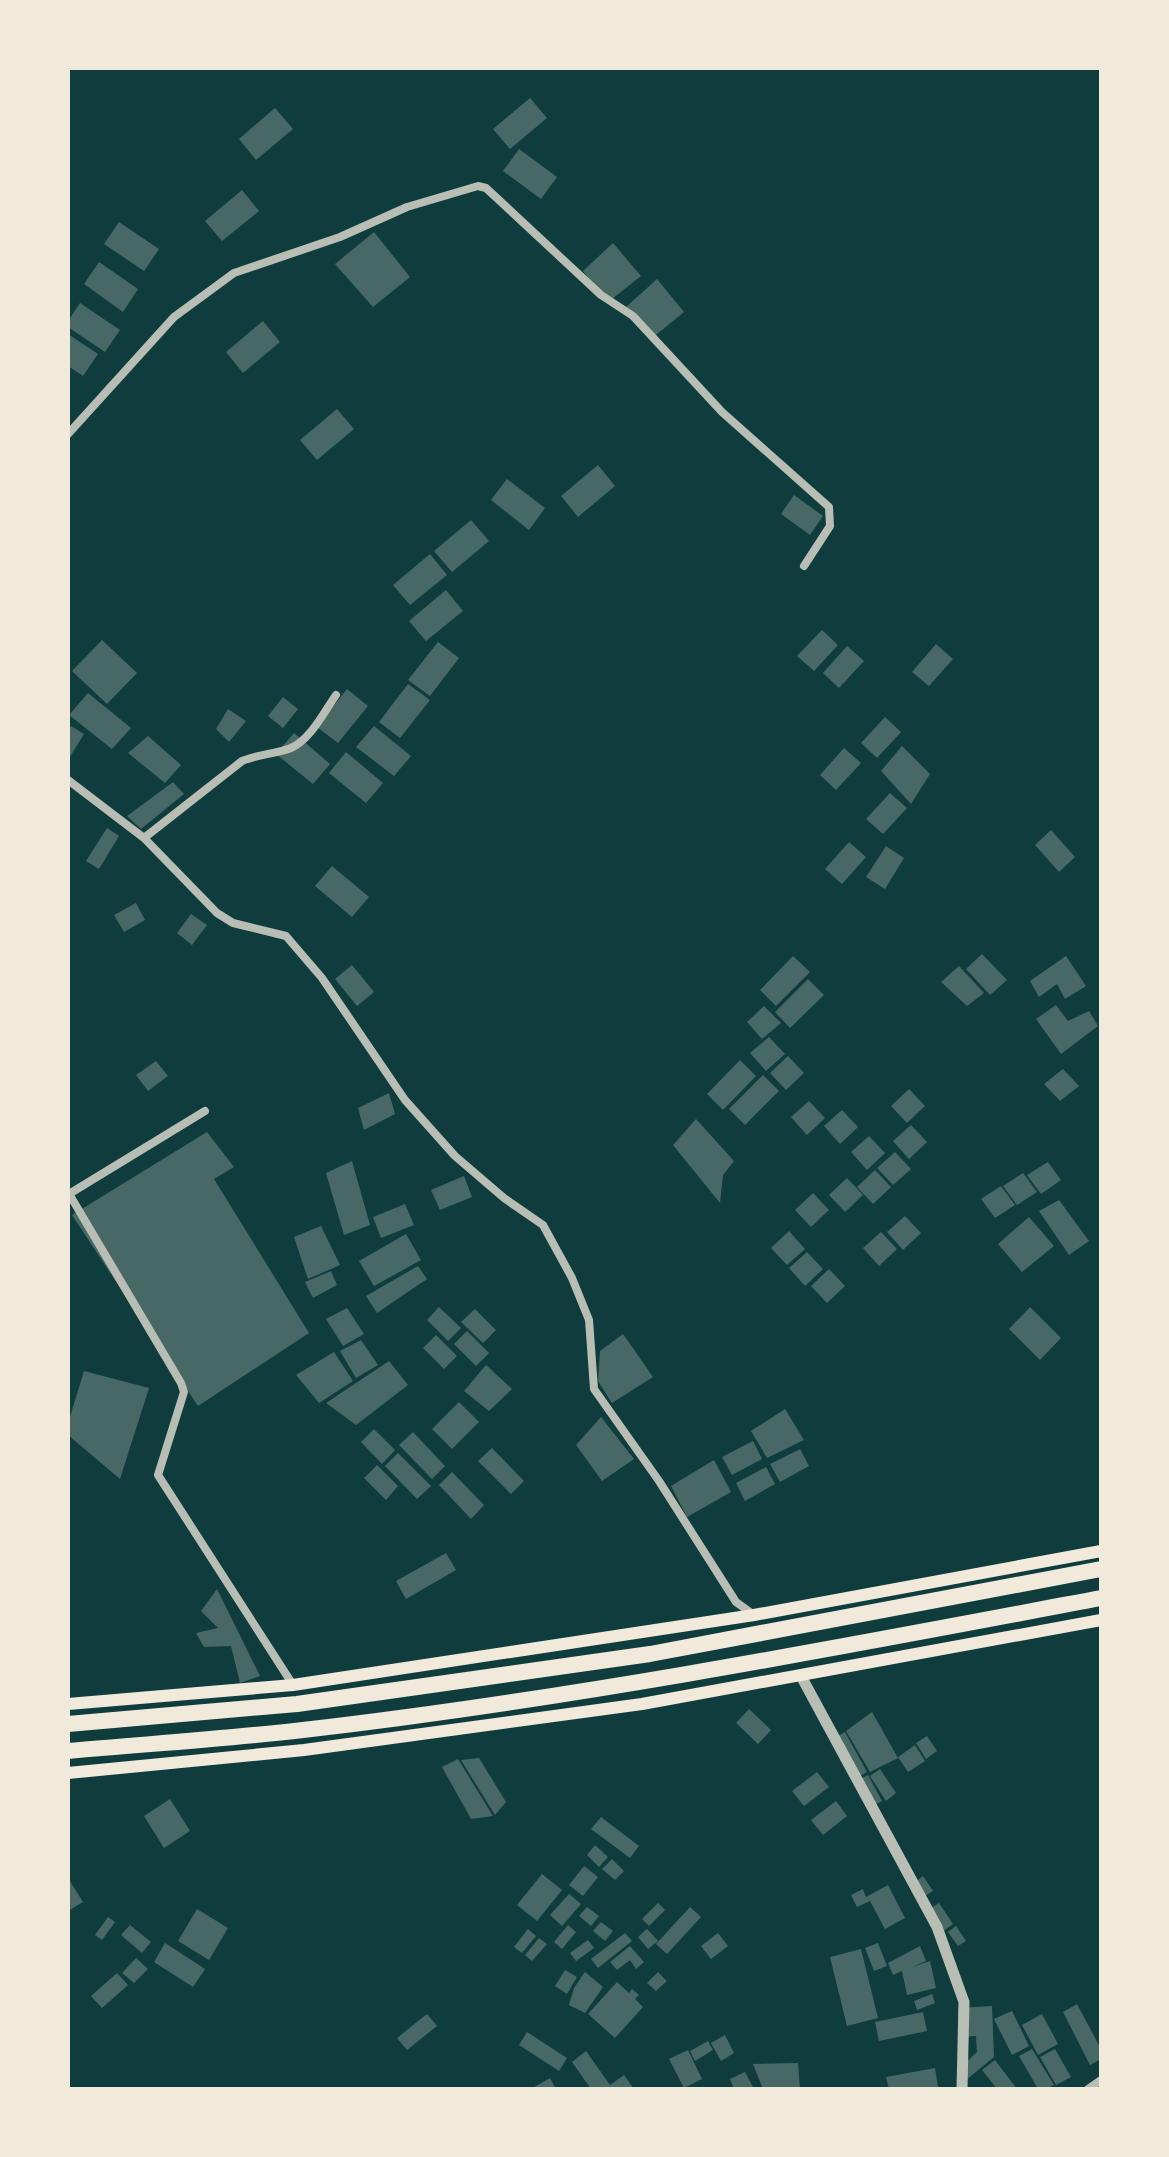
<svg xmlns="http://www.w3.org/2000/svg" width="1169" height="2157" font-family="Poppins,sans-serif">
	<rect width="100%" height="100%" fill="#0f3d3e"/>
	<!-- building -->
	<path fill="#486865" d="M530 98 547 118 510 149 493 129Z
		M275 108 293 129 256 160 239 139Z
		M519 149 557 177 541 199 503 171Z
		M242 190 259 211 222 241 205 221Z
		M119 222 159 249 144 271 104 244Z
		M374 232 410 277 373 307 335 264Z
		M613 243 641 276 607 303 583 271Z
		M99 262 138 289 123 312 84 284Z
		M657 279 684 312 651 339 626 307Z
		M80 303 120 330 105 352 68 327V321Z
		M263 321 280 342 243 373 226 352Z
		M68 334 98 354 83 376 68 366Z
		M337 409 354 429 317 460 300 440Z
		M598 465 615 486 578 517 561 496Z
		M507 479 545 508 529 530 491 500Z
		M794 495 823 516 810 535 781 514Z
		M471 520 489 541 452 572 434 551Z
		M430 554 447 575 410 605 393 585Z
		M446 590 463 611 426 641 409 621Z
		M822 630 838 645 814 671 797 656Z
		M102 640 137 673 107 704 72 671Z
		M438 642 459 658 430 696 408 680Z
		M936 644 953 659 929 686 912 672Z
		M847 646 864 661 839 688 823 673Z
		M408 684 430 700 400 738 379 722Z
		M347 689 368 706 338 743 317 727Z
		M88 693 131 728 112 749 69 715Z
		M283 697 298 709 283 728 268 716Z
		M228 709 246 721 229 742 216 729Z
		M885 717 901 732 877 758 861 743Z
		M71 726 84 734 68 760V732Z
		M374 726 411 756 394 776 356 747Z
		M294 733 330 764 313 784 276 754Z
		M148 736 181 765 165 783 128 753Z
		M902 746 930 774 911 804 881 771Z
		M844 748 861 763 836 790 820 775Z
		M346 752 383 783 366 803 329 773Z
		M173 782 184 794 141 829 127 816Z
		M890 793 907 808 883 834 866 819Z
		M107 828 119 836 99 869 86 861Z
		M1051 830 1075 857 1059 872 1035 845Z
		M849 842 866 857 842 884 825 869Z
		M886 846 904 858 885 889 866 877Z
		M332 866 369 897 352 917 315 886Z
		M136 903 145 920 124 932 114 915Z
		M191 914 207 925 192 945 177 933Z
		M982 954 1007 980 990 995 966 969Z
		M793 956 810 972 776 1006 760 990Z
		M1066 956 1086 986 1065 999 1057 984 1039 997 1030 981Z
		M352 965 374 992 357 1006 335 979Z
		M959 966 984 993 967 1006 941 982Z
		M808 979 824 995 790 1028 775 1012Z
		M1056 1005 1068 1021 1089 1011 1098 1026 1061 1054 1036 1019Z
		M764 1006 781 1023 762 1039 747 1022Z
		M769 1037 785 1054 766 1071 750 1053Z
		M788 1056 804 1073 786 1090 770 1073Z
		M740 1060 756 1076 723 1110 707 1094Z
		M156 1061 168 1076 148 1091 136 1075Z
		M1063 1069 1079 1086 1060 1101 1044 1084Z
		M763 1075 779 1091 745 1125 729 1109Z
		M909 1089 925 1106 907 1123 891 1106Z
		M389 1093 395 1114 364 1130 358 1108Z
		M809 1101 825 1118 807 1135 791 1117Z
		M842 1110 858 1127 840 1144 824 1126Z
		M696 1119 734 1161 723 1175 720 1203 673 1145Z
		M911 1125 927 1142 909 1159 893 1141Z
		M207 1132 234 1167 214 1179 309 1333 198 1406 72 1215Z
		M869 1136 885 1153 867 1170 851 1152Z
		M895 1152 911 1169 893 1185 877 1168Z
		M352 1161 370 1225 344 1235 326 1173Z
		M1048 1162 1061 1180 1041 1194 1027 1175Z
		M875 1170 891 1187 873 1204 857 1187Z
		M1023 1173 1037 1192 1017 1205 1003 1186Z
		M464 1176 472 1197 440 1210 431 1190Z
		M847 1178 863 1195 845 1212 829 1195Z
		M1001 1186 1015 1205 995 1218 981 1199Z
		M813 1193 829 1210 811 1227 795 1210Z
		M1059 1200 1089 1241 1069 1255 1039 1211Z
		M405 1204 414 1225 381 1238 373 1217Z
		M905 1216 921 1233 903 1250 887 1232Z
		M1029 1217 1054 1246 1022 1272 998 1244Z
		M321 1226 340 1265 308 1279 294 1237Z
		M789 1231 805 1249 787 1265 771 1248Z
		M881 1232 897 1249 879 1266 863 1248Z
		M406 1234 421 1260 374 1286 359 1261Z
		M807 1252 823 1269 805 1286 789 1268Z
		M418 1266 427 1279 377 1313 366 1296Z
		M829 1269 845 1286 827 1303 811 1286Z
		M331 1271 337 1285 313 1298 305 1282Z
		M439 1307 461 1328 448 1341 427 1320Z
		M1030 1307 1061 1338 1040 1360 1009 1329Z
		M347 1308 364 1334 343 1346 326 1319Z
		M475 1309 496 1330 483 1343 461 1322Z
		M467 1331 489 1353 476 1366 454 1344Z
		M623 1334 653 1377 612 1403 598 1381 600 1351Z
		M436 1335 457 1356 444 1369 423 1348Z
		M361 1340 378 1365 356 1378 340 1351Z
		M334 1352 353 1381 319 1403 296 1375Z
		M389 1361 408 1385 356 1425 326 1403Z
		M486 1365 512 1389 489 1411 464 1391Z
		M84 1371 149 1388 120 1479 68 1435V1423Z
		M459 1402 479 1422 452 1449 432 1429Z
		M785 1409 804 1440 767 1458 751 1431Z
		M601 1417 634 1459 602 1481 576 1445Z
		M374 1429 395 1450 382 1464 361 1442Z
		M413 1432 445 1466 432 1479 399 1445Z
		M753 1441 762 1459 732 1475 722 1457Z
		M492 1448 524 1481 511 1494 478 1461Z
		M800 1449 809 1466 780 1482 770 1464Z
		M398 1453 431 1486 417 1499 385 1466Z
		M714 1460 731 1492 687 1517 671 1486Z
		M377 1465 398 1486 386 1500 364 1478Z
		M766 1467 775 1484 745 1501 736 1483Z
		M452 1472 484 1505 471 1519 439 1485Z
		M446 1553 456 1570 406 1599 396 1581Z
		M217 1589 260 1676 240 1683 231 1646 204 1647 196 1633 218 1628 201 1611Z
		M749 1709 771 1730 758 1744 736 1723Z
		M872 1712 898 1758 870 1772 846 1731Z
		M845 1732 867 1772 855 1779 833 1739Z
		M927 1736 937 1751 926 1759 916 1743Z
		M915 1745 925 1761 908 1772 898 1757Z
		M479 1758 506 1802 495 1815 461 1760Z
		M458 1759 493 1816 471 1819 442 1767Z
		M880 1769 896 1793 886 1801 870 1776Z
		M817 1772 829 1787 804 1806 792 1791Z
		M868 1775 882 1801 871 1807 857 1781Z
		M170 1799 190 1831 164 1848 144 1816Z
		M836 1801 847 1816 823 1835 811 1820Z
		M601 1817 639 1846 630 1858 591 1829Z
		M595 1845 608 1857 599 1867 587 1855Z
		M612 1859 624 1871 615 1880 602 1869Z
		M584 1866 598 1877 583 1896 569 1885Z
		M542 1874 562 1890 537 1921 517 1905Z
		M923 1876 933 1891 923 1897 914 1883Z
		M68 1878 83 1902 68 1911Z
		M888 1885 905 1918 885 1929 870 1901 857 1907 851 1895 863 1889 866 1897Z
		M569 1894 581 1904 562 1926 550 1915Z
		M658 1903 665 1910 649 1926 642 1919Z
		M939 1903 953 1924 942 1932 928 1910Z
		M587 1907 599 1916 591 1926 579 1916Z
		M690 1907 701 1917 667 1954 656 1944Z
		M197 1909 228 1928 209 1960 178 1941Z
		M108 1917 115 1922 102 1940 95 1935Z
		M601 1922 613 1931 605 1941 593 1931Z
		M130 1925 151 1942 142 1953 121 1935Z
		M568 1925 576 1932 562 1949 554 1942Z
		M956 1926 966 1941 958 1946 948 1932Z
		M528 1929 536 1936 522 1953 514 1947Z
		M647 1929 658 1941 648 1949 638 1937Z
		M625 1933 632 1941 598 1968 591 1959Z
		M718 1933 728 1946 711 1959 701 1946Z
		M539 1938 547 1944 532 1961 525 1955Z
		M588 1940 594 1948 576 1961 570 1953Z
		M165 1943 205 1969 193 1987 154 1962Z
		M878 1943 887 1966 874 1971 865 1948Z
		M630 1946 644 1962 636 1969 630 1960 617 1970 610 1962Z
		M920 1946 926 1961 912 1967 930 1961 936 1988 907 1995 902 1971 893 1975 888 1963Z
		M861 1949 878 2018 847 2026 830 1957Z
		M136 1958 148 1969 134 1983 122 1973Z
		M565 1970 577 1977 567 1994 555 1986Z
		M585 1972 603 1987 585 2013 569 2005 574 1988Z
		M658 1972 667 1981 656 1991 647 1983Z
		M117 1973 128 1985 102 2008 91 1996Z
		M617 1982 629 1993 632 1989 639 1995 635 1999 643 2007 615 2038 588 2014Z
		M932 1994 935 2003 917 2010 914 2001Z
		M1077 2004 1101 2049V2059L1090 2065 1063 2012Z
		M992 2006 994 2057 960 2085 957 2071 977 2052 976 2036 959 2037 958 2008Z
		M1012 2011 1029 2046 1012 2055 994 2019Z
		M923 2012 927 2031 879 2041 875 2022Z
		M427 2014 437 2026 407 2050 397 2038Z
		M1042 2014 1058 2044 1038 2055 1022 2025Z
		M527 2032 567 2058 559 2071 519 2045Z
		M725 2035 734 2053 721 2061 711 2043Z
		M708 2041 713 2050 695 2061 690 2051Z
		M1032 2049 1054 2085 1046 2089H1038L1019 2056Z
		M1055 2049 1071 2077 1056 2085 1040 2057Z
		M688 2050 702 2079 684 2088 669 2059Z
		M586 2051 610 2085 624 2075 634 2089H591L572 2062Z
		M995 2060 1017 2089H997L982 2070Z
		M798 2063 800 2089H763L753 2064Z
		M935 2068 938 2087 889 2089 886 2077Z
		M745 2072 754 2089H734L730 2079Z
		M550 2078 556 2089H531Z"/>
	<g fill="none" stroke-linecap="round" stroke-linejoin="round">
		<!-- minor -->
		<path stroke="#b8beb3" stroke-width="8" d="M68 434 174 317 234 273 340 237 407 207 478 186 486 188 601 295 633 316 722 412 829 507 830 526 804 566
			M68 780 144 838 217 913 233 923 286 936 322 978 405 1100 455 1156 504 1198 543 1225 572 1278 589 1320 594 1389 659 1481 736 1602 754 1615
			M144 838 242 761C258 754 276 754 291 748 311 739 324 712 336 695
			M68 1192 181 1383 184 1392 158 1475 293 1685
			M69 1194 205 1111
			M1088 2089 1101 2080"/>
		<!-- tertiary -->
		<path stroke="#b8beb3" stroke-width="11" d="M801 1676 937 1927 964 2002 962 2089"/>
		<!-- secondary -->
		<path stroke="#f1e9da" stroke-width="12" d="M68 1704 293 1685 754 1615 1101 1551
			M68 1773 304 1750 642 1704 1101 1620"/>
		<!-- trunk -->
		<path stroke="#f1e9da" stroke-width="16" d="M68 1724 297 1704 650 1654 1101 1569
			M68 1751C146 1744 225 1739 303 1730 571 1699 836 1648 1101 1598"/>
	</g>
	<!-- border -->
	<rect width="1169" height="2157" fill="none" stroke="#f1e9da" stroke-width="140"/>
</svg>
